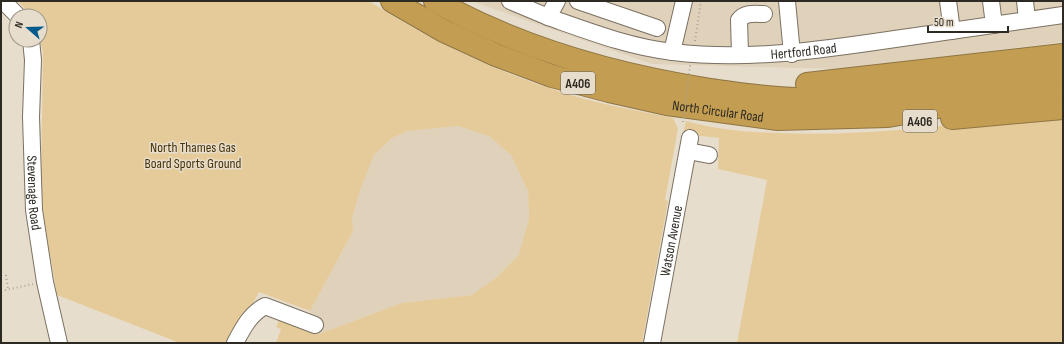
<svg xmlns="http://www.w3.org/2000/svg" width="1064" height="344" font-family="'Sofia Sans Condensed',sans-serif">
	<rect width="100%" height="100%" fill="#e7ddcc"/>
	<!-- built -->
	<path fill="#dfd1ba" d="M471 1H1063V42L843 69 652 64Z
		M458 126 489 136 511 155 528 191 529 219 520 255 497 277 472 295 402 303 319 334 310 311 353 231 352 218 360 190 374 155 392 138 408 131Z"/>
	<!-- green -->
	<path fill="#e6cb9a" d="M18 1H369C426 38 490 69 555 90 593 103 634 110 673 118L678 129 665 200 668 201 642 343H276L281 329 276 327 281 316 319 334 402 303 472 295 497 277 519 255 529 219 528 191 511 155 489 136 458 126 408 131 392 138 374 155 360 190 352 218 353 231 310 311 259 292 232 343H180L57 295 44 220 41 187 43 52 40 39V16H31Z
		M1063 113V343H737L767 180 718 169 719 138 683 134 686 121C716 130 748 132 779 133 874 137 969 122 1063 113Z"/>
	<g fill="none" stroke-linecap="round" stroke-linejoin="round">
		<!-- minor casing -->
		<g stroke="#7a7162" stroke-width="18">
			<g id="minor">
				<path d="M3 1 18 16"/>
				<path d="M510 1 548 17 557 1"/>
				<path d="M578 1 657 28"/>
				<path d="M787 1 792 54"/>
				<path d="M948 1 952 31"/>
				<path d="M991 1 994 25"/>
				<path d="M1025 1 1027 20"/>
				<path id="s1" d="M548 17C588 31 629 47 673 52 747 61 821 50 895 39 951 31 1007 23 1063 15"/>
				<path id="s2" d="M31 40 33 60 31 117 34 210 45 282 59 343"/>
				<path d="M672 52 684 1"/>
				<path d="M740 55 739 20C745 12 755 14 764 14"/>
				<path d="M688 151 709 155"/>
				<path d="M235 343C243 328 250 314 265 306L315 325"/>
				<path id="s3" d="M652 343 690 138"/>
			</g>
		</g>
		<!-- highway casing -->
		<g stroke="#8e7542" stroke-width="24">
			<g id="highway">
				<path id="s4" d="M392 1 444 31 496 55 552 76 609 91 667 104 778 119 888 116 972 101 1063 89"/>
				<path d="M435 1C521 49 614 75 711 90 740 94 770 99 798 99 887 98 975 85 1063 73"/>
				<path d="M807 84 1063 55"/>
				<path d="M952 118 1063 108"/>
			</g>
		</g>
		<!-- path -->
		<path stroke="#aba395" stroke-width="2" stroke-dasharray="1 3" stroke-linecap="butt" d="M695 41 701 1
			M6 275 8 289
			M1 291 33 284"/>
		<!-- minor -->
		<use href="#minor" stroke="#fff" stroke-width="16"/>
		<!-- highway -->
		<use href="#highway" stroke="#c39d52" stroke-width="22"/>
		<!-- path-bridge -->
		<path stroke="#aba395" stroke-width="2" stroke-dasharray="1 3" stroke-linecap="butt" d="M683 122 690 66H693"/>
	</g>
	<g text-anchor="middle" stroke-width="3" stroke-linejoin="round" paint-order="stroke">
		<!-- shield labels -->
		<g fill="#e7ddcc" stroke="#656056" stroke-width="1">
			<rect x="561" y="72" width="34" height="22" rx="3"/>
			<rect x="903" y="110" width="34" height="22" rx="3"/>
		</g>
		<g font-size="13" font-weight="bold" fill="#2d2a23">
			<text x="578" y="88">A406</text>
			<text x="920" y="126">A406</text>
		</g>
		<!-- street labels -->
		<g font-size="14" fill="#2d2a23" stroke="#e7ddcc">
			<text dy="5" stroke="none"><textPath href="#s1" startOffset="261">Hertford Road</textPath></text>
			<text dy="5" stroke="none"><textPath href="#s4" startOffset="347">North Circular Road</textPath></text>
			<text dy="5" stroke="none"><textPath href="#s2" startOffset="153">Stevenage Road</textPath></text>
			<text dy="5" stroke="none"><textPath href="#s3" startOffset="104">Watson Avenue</textPath></text>
		</g>
		<!-- park labels -->
		<g font-size="14" fill="#473308" stroke="#e7ddcc">
			<text x="193" y="152">North Thames Gas<tspan x="193" dy="16">Board Sports Ground</tspan></text>
		</g>
	</g>
	<!-- border -->
	<rect width="1064" height="344" fill="none" stroke="#2d2a23" stroke-width="4"/>
	<!-- north arrow -->
	<g transform="translate(28 28) rotate(290)"><circle r="19" fill="#e7ddcc" stroke="#9d9588"/>
	<path d="M0-3L7 15L0 10L-7 15Z" fill="#005b8c"/>
	<text y="-6" font-size="11" font-weight="bold" text-anchor="middle" fill="#2d2a23">N</text>
	</g>
	<!-- scale -->
	<path d="M928 26v6h80v-6" fill="none" stroke="#2d2a23" stroke-width="2"/>
	<text x="934" y="26" font-size="12" fill="#2d2a23" stroke="#e7ddcc" stroke-width="3" paint-order="stroke">50 m</text>
</svg>
